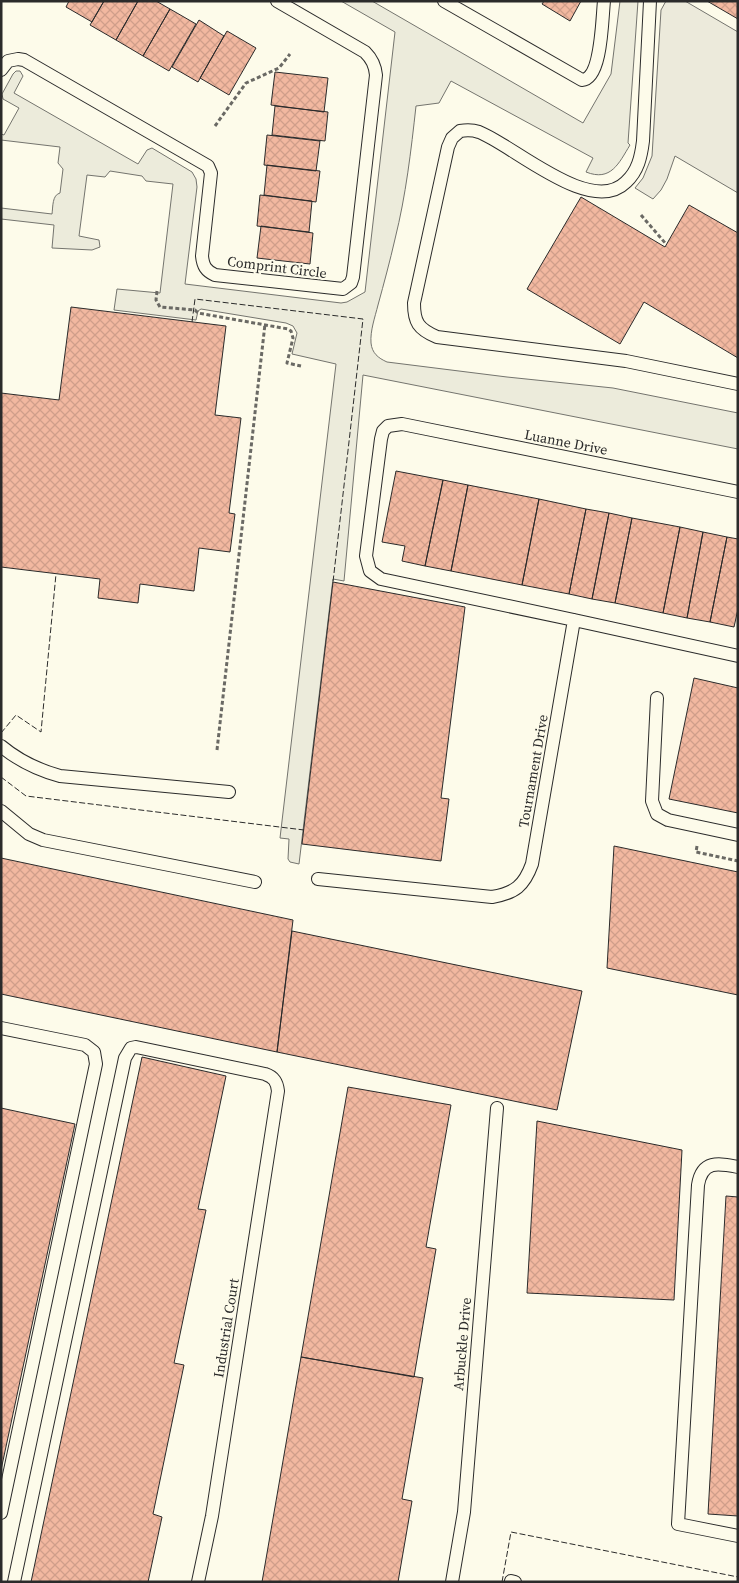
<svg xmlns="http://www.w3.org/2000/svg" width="739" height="1583" font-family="'Source Serif 4',serif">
	<defs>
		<pattern id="building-cross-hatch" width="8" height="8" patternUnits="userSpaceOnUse" patternTransform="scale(1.25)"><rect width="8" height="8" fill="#f2b8a0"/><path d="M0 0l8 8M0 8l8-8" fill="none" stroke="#d09e8a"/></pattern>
	</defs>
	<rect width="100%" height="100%" fill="#fdfbea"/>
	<!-- grass -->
	<path fill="#ecebdb" stroke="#74746e" d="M341 1H372L583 123 611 74 620 1H638L628 143 630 145C619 163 611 182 586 172L593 158 451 81 439 103 416 106C411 151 406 195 395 239 390 261 384 283 378 305 375 317 370 331 371 343 372 353 378 358 387 362L507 377 613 388 738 413V449L363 375 344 581 333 579 299 864 290 862 288 859 289 839 280 838 336 364 292 354 297 333 293 326 286 323 201 309 198 311 196 320 114 310 117 289 160 293 173 184 146 181 142 176 110 171 105 177 87 175 79 236 99 240 100 247 92 250 52 248 54 225 1 219V208L52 214C53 207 52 195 60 193L63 169 58 163 60 147 1 140V134L4 135 19 108 3 99 2 94 13 74 16 71H20L23 76 14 93 138 164 147 150 152 148 192 172 196 179 197 187 185 284 341 303 347 302 365 292 395 32Z"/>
	<!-- parking -->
	<path fill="#eceadb" stroke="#74746e" d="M666 1H685L738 32V193L675 156 667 179 661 190 653 199 635 188 643 178 652 156 661 10Z"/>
	<!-- building -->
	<path fill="url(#building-cross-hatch)" stroke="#2b2b2b" d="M69 1H104L92 22 66 7Z
		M104 1H138L116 40 90 25Z
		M138 1H156L170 9 143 56 116 40Z
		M544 1H581L570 21 542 4Z
		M707 1H738V19Z
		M170 9 196 24 169 71 143 56Z
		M199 20 224 36 198 82 172 67Z
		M227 31 256 48 229 95 200 78Z
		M275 72 328 78 324 112 271 105Z
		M275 106 328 112 325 141 272 135Z
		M267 135 320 141 316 171 264 165Z
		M267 165 320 171 316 202 264 195Z
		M260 195 312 201 309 232 257 226Z
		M581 197 665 247 689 205 738 233V358L644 302 620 344 527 289Z
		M261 226 313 233 310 264 257 258Z
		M71 307 226 326 215 415 241 418 229 513 235 514 230 552 199 548 194 591 140 584 138 603 98 598 100 579 1 567V393L59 400Z
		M396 471 443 480 425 566 402 561 405 546 382 542Z
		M443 480 468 485 451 571 425 566Z
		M468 485 539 499 522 585 451 571Z
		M539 499 586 509 569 594 522 585Z
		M586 509 609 513 592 599 569 594Z
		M609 513 632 518 615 603 592 599Z
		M632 518 680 527 663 613 615 603Z
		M680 527 703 532 687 618 663 613Z
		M703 532 727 537 710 622 687 618Z
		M727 537 738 539V609L734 627 710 622Z
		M333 582 465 607 441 798 449 799 441 861 302 844Z
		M694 678 738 688V813L669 799Z
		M614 846 738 872V995L607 968Z
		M1 858 293 920 277 1052 1 994Z
		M292 931 582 991 557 1110 277 1052Z
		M142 1057 226 1076 198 1209 206 1210 174 1363 184 1365 153 1514 162 1517 148 1582H31Z
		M348 1087 451 1105 426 1247 436 1249 414 1377 301 1357Z
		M1 1108 75 1124 1 1470Z
		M537 1121 682 1150 674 1300 527 1293Z
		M726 1196 738 1197V1516L708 1514Z
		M301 1357 423 1378 402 1499 412 1501 398 1582H262Z"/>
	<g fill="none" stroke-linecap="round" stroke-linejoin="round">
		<!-- service casing -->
		<g stroke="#2b2b2b" stroke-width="14">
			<path id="service" d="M444 1 582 80C602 79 602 18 604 1
				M650 1 643 141C641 157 638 171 626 182 591 217 513 145 479 132 473 130 466 130 460 131L452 138 448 147 414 303C414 322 418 329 437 337L626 361 738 384
				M1 70 8 61 18 59 24 60 208 166 211 173 202 256C203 266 206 271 215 275L343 289 351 283 353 277 376 75C375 65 372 59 365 52L277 1
				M574 620 381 579 370 571 366 556 381 439 383 431 388 426 402 424 738 492
				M657 698 652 801 657 814 668 820 738 835
				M1 746C19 761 38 770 60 776L229 792
				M1 811 29 834 43 840 255 882
				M318 879 492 897C515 893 524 886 532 864L574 620 738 656
				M1 1028 85 1045 94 1052 96 1064 1 1513
				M738 1167C718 1163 702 1160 698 1185L678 1524 738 1536
				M511 1581 515 1582
				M14 1582 125 1058 131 1048 136 1047 265 1074C274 1077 277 1082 278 1091L212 1516 198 1582
				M452 1582 464 1512 497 1108"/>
		</g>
		<!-- path -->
		<path stroke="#6a6964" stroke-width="3" stroke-dasharray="4 2.5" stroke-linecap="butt" d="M215 126 246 83 279 68 290 54
			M641 215 666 244
			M157 291 156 300 160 307 195 310 198 313 288 329 291 331 293 338 287 363 301 366
			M217 750 265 324
			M697 846 696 852 738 861"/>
		<!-- service -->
		<use href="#service" stroke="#fdfbea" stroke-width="12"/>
		<!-- fence -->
		<path stroke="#2b2b2b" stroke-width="1" stroke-dasharray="6 2.5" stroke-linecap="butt" d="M192 322 195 299 363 319 333 582
			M1 733 16 715 41 732 56 574
			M1 777 26 796 304 830
			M502 1582 511 1532 738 1577"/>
	</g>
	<g text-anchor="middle" stroke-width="4" stroke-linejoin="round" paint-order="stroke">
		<!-- street labels -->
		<g font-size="14" fill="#2b2b2b" stroke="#fdfbea">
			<text transform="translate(277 267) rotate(7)" y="5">Comprint Circle</text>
			<text transform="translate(566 442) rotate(11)" y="5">Luanne Drive</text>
			<text transform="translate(533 771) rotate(-80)" y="5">Tournament Drive</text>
			<text transform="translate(226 1328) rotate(-81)" y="5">Industrial Court</text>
			<text transform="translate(462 1344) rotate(-85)" y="5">Arbuckle Drive</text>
		</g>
	</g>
	<!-- border -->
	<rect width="739" height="1583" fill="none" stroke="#2b2b2b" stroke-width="5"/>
</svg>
